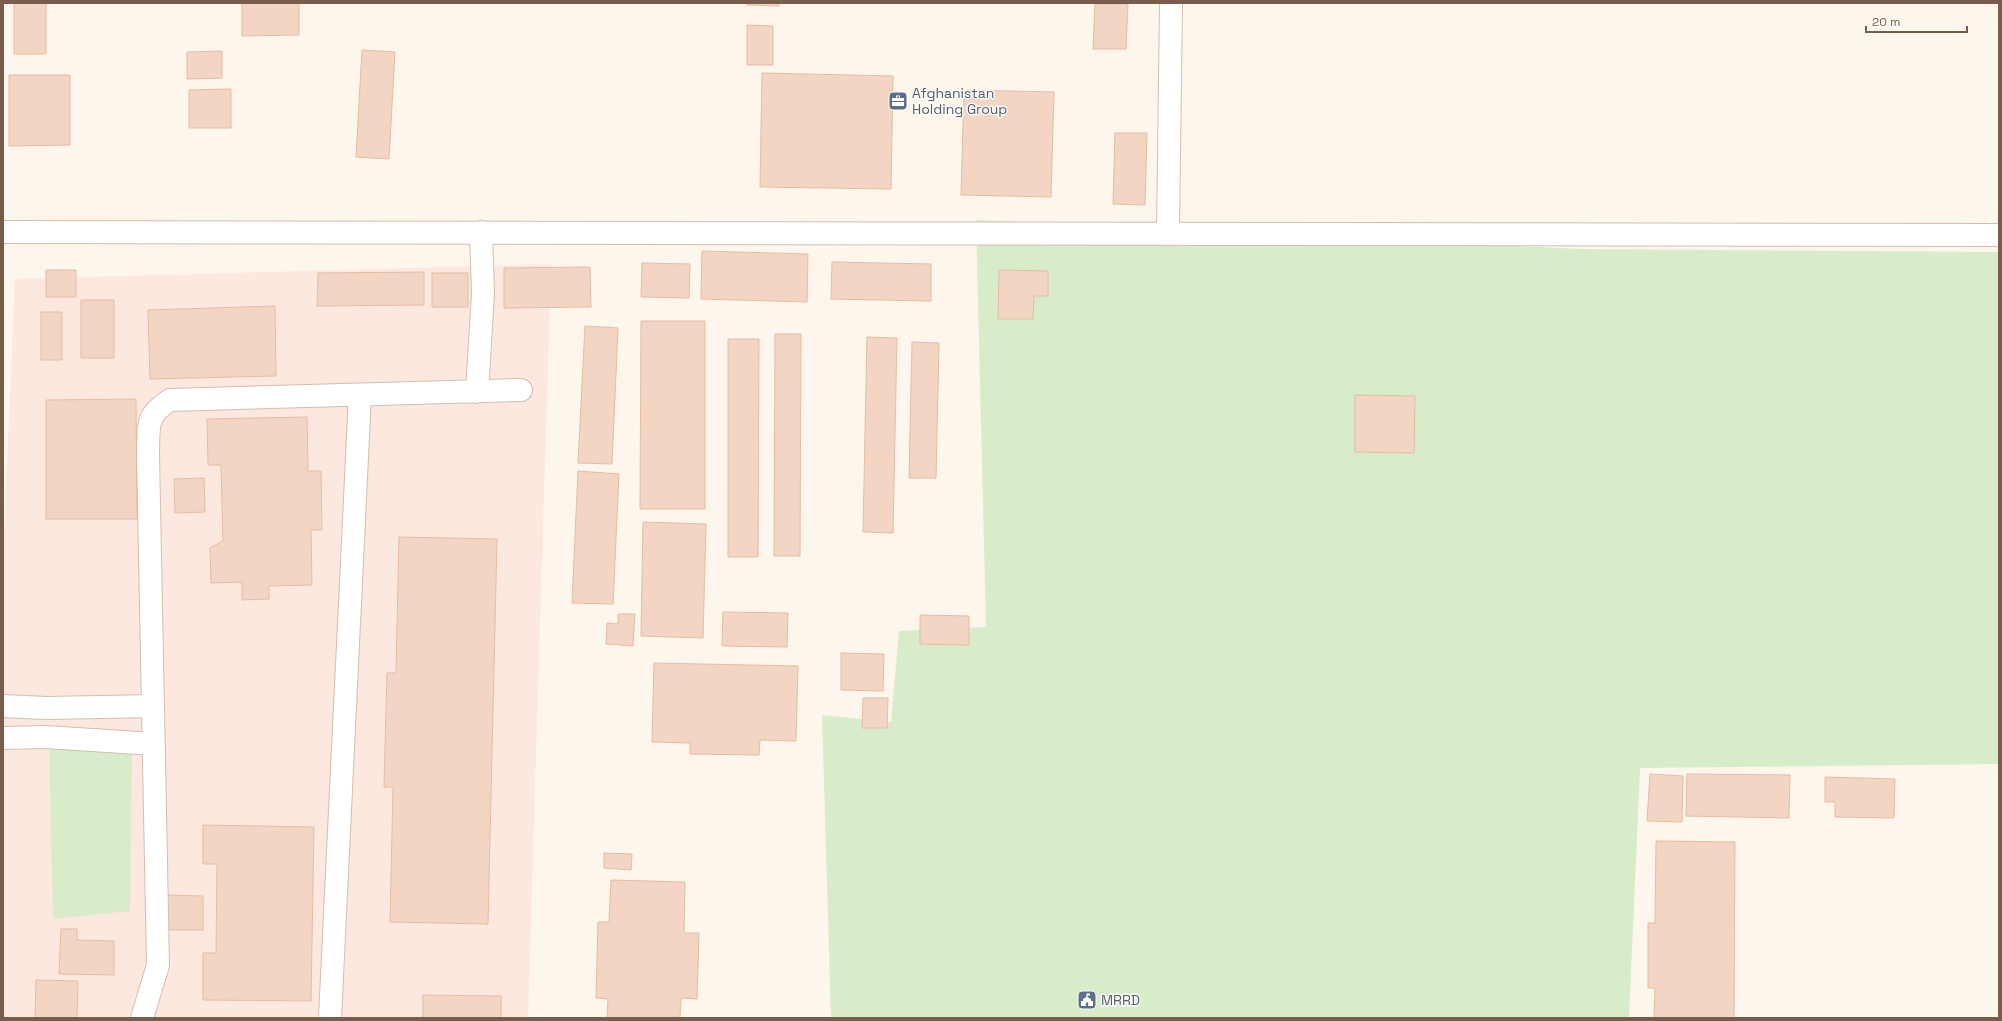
<svg xmlns="http://www.w3.org/2000/svg" width="2002" height="1021" font-family="'Space Grotesk',sans-serif">
	<rect width="100%" height="100%" fill="#fdf6ec"/>
	<!-- commercial -->
	<path fill="#fde8e0" d="M551 264 528 1018H3V557L15 279Z"/>
	<!-- green -->
	<path fill="#d8ecc9" d="M976 220 1579 249 1999 252V764L1640 768 1629 1018H831L822 715 891 722 899 631 986 627Z
		M49 747 132 749 130 911 53 919Z"/>
	<!-- building -->
	<path fill="#f3d5c3" stroke="#e6bba3" d="M14 3H46V54H14Z
		M242 3H299V35L242 36Z
		M747 3H779V6L747 5Z
		M1095 4H1128L1126 49H1093Z
		M747 25 773 26V65H747Z
		M362 50 395 52 389 159 356 157Z
		M222 51V78L187 79V52Z
		M762 73 893 76 891 189 760 187Z
		M9 75H70V145L9 146Z
		M231 89V128H189V90Z
		M964 90 1054 92 1051 197 961 195Z
		M1115 133H1147L1145 205 1113 204Z
		M702 251 808 254 807 302 701 299Z
		M832 262 931 264V301L831 299Z
		M642 263 690 264 689 298 641 297Z
		M590 267 591 307 504 308V268Z
		M46 270H76V297H46Z
		M999 270 1048 271V296H1034L1033 319H998Z
		M424 272V305L317 306 318 273Z
		M432 273H468V307H432Z
		M81 300H114V358H81Z
		M275 306 276 376 150 379 148 310Z
		M41 312H62V360H41Z
		M641 321H705V509H640Z
		M585 326 618 328 612 464 578 463Z
		M775 334H801L800 556H774Z
		M867 337 897 338 893 533 863 532Z
		M728 339H759L758 557H728Z
		M912 342 939 343 936 478H909Z
		M1355 395 1415 396 1414 453 1355 452Z
		M136 399 137 519H46V400Z
		M307 417 308 471H321L322 530H311L312 585 269 586V599L242 600V582L211 583 210 548 223 541 221 465H208L207 419Z
		M578 471 619 474 613 604 572 603Z
		M204 478 205 512 175 513 174 479Z
		M643 522 706 524 703 638 641 636Z
		M399 537 497 539 488 924 390 922 393 787H384L387 673H396Z
		M723 612 788 613 787 647 722 646Z
		M618 614H635L633 646 606 644 607 623 618 624Z
		M920 615 969 616V645L920 644Z
		M841 653 884 654 883 691 841 690Z
		M654 663 798 666 796 741 760 740 759 755 690 754V743L652 742Z
		M863 698H888L887 728H862Z
		M1650 774 1683 776 1682 822 1647 821Z
		M1687 774 1790 775 1789 818 1686 816Z
		M1825 777 1895 779 1894 818 1835 817V802H1825Z
		M203 825 314 827 311 1001 203 1000V953H216L217 864H203Z
		M1656 841 1735 842 1734 1018H1654L1655 988H1648V923H1655Z
		M604 853 632 854 631 870 604 868Z
		M611 880 685 882 684 933H699L697 999 681 998 680 1018H607L608 999 596 998 598 922H609Z
		M167 895 203 896V930H167Z
		M61 929H77V940L114 941V975L59 974Z
		M36 980 78 981 77 1018H35Z
		M423 995 501 996V1018H423Z"/>
	<g fill="none" stroke-linecap="round" stroke-linejoin="round">
		<!-- minor casing -->
		<g stroke="#d1beb0" stroke-width="24">
			<path id="minor" d="M3 232 1999 235
				M1168 232 1171 3
				M477 392 483 294 481 232
				M3 706 47 708 153 706
				M3 738 46 737 154 744
				M142 1018 158 965 148 453C149 425 145 416 170 400L521 390
				M330 1018 360 395"/>
		</g>
		<!-- minor -->
		<use href="#minor" stroke="#fff" stroke-width="22"/>
	</g>
	<!-- icons -->
	<defs>
		<g id="office-square" transform="scale(1)"><rect x="-9" y="-9" width="18" height="18" rx="4" fill="#5c6f8a" stroke="#fffaf3"/><path d="M-6-3h4V-5.5h4V-3h4V5H-6ZM-1-4.5V-3h2v-1.5ZM-6 0V1H6V0Z" fill="#fff"/></g>
		<g id="civic-square" transform="scale(1)"><rect x="-9" y="-9" width="18" height="18" rx="4" fill="#5c6f8a" stroke="#fffaf3"/><path d="M-.6-6.5H3V-4.5H.6V-3L4-1V1h2V6H-6V1h2V-1L-.6-3ZM-1.2 2.5V6h2.4V2.5Z" fill="#fff"/></g>
	</defs>
	<g fill-rule="evenodd">
		<use href="#office-square" x="898" y="101"/>
		<use href="#civic-square" x="1087" y="1000"/>
	</g>
	<g text-anchor="middle" stroke-width="3" stroke-linejoin="round" paint-order="stroke">
		<!-- service labels -->
		<g font-size="14" fill="#4e5e75" stroke="#fffaf3" text-anchor="start">
			<text x="912" y="98">Afghanistan<tspan x="912" dy="16">Holding Group</tspan></text>
			<text x="1101" y="1005">MRRD</text>
		</g>
	</g>
	<!-- border -->
	<rect width="2002" height="1021" fill="none" stroke="#7a5c4d" stroke-width="8"/>
	<!-- scale -->
	<path d="M1866 26v6h101v-6" fill="none" stroke="#7a5c4d" stroke-width="2"/>
	<text x="1872" y="26" font-size="12" fill="#7a5c4d" stroke="#fffaf3" stroke-width="3" paint-order="stroke">20 m</text>
</svg>
